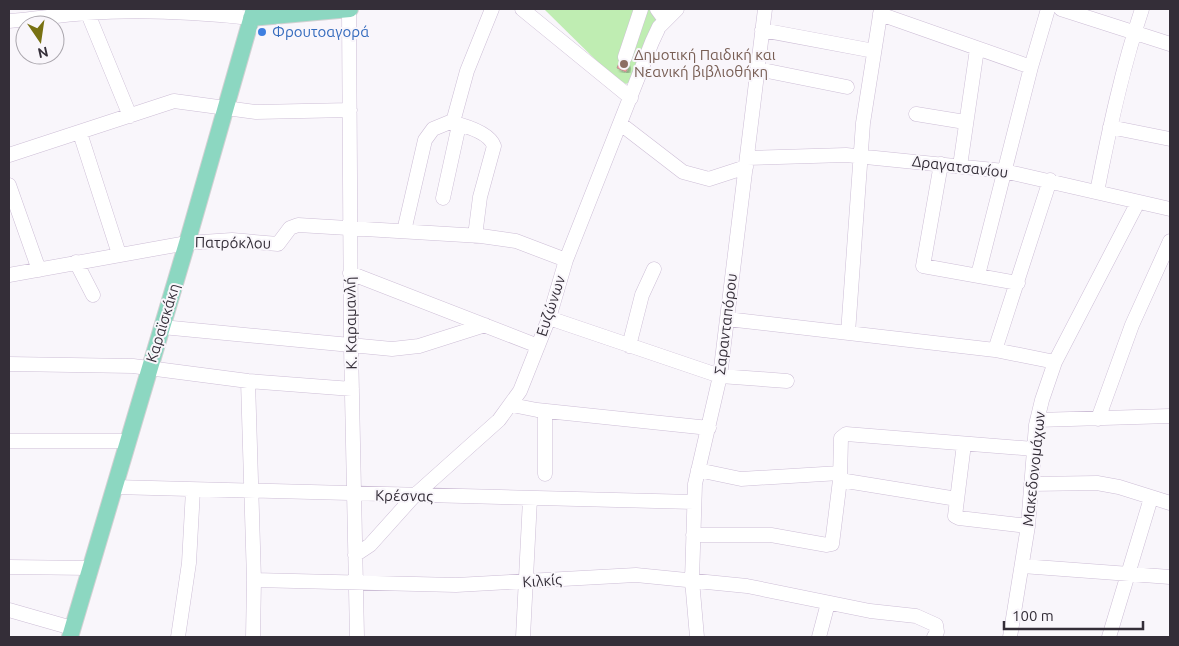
<svg xmlns="http://www.w3.org/2000/svg" width="1179" height="646" font-family="Ubuntu,sans-serif">
	<defs>
		<filter id="shadow"><feDropShadow dx="2.5" dy="2.5" stdDeviation="1" flood-color="#0004"/></filter>
	</defs>
	<rect width="100%" height="100%" fill="#f9f6fb"/>
	<!-- green -->
	<path fill="#bfedb2" d="M544 9H669L633 80 626 84 610 74Z"/>
	<!-- building -->
	<path fill="#f89f9d" stroke="#b49594" filter="url(#shadow)" d="M619 63 629 65 626 72 617 68Z"/>
	<g fill="none" stroke-linecap="round" stroke-linejoin="round">
		<!-- minor casing -->
		<g stroke="#cdbed6" stroke-width="15">
			<path id="minor" d="M86 9 130 116
				M349 9 351 346 357 637
				M522 9 631 98
				M657 9 665 20
				M1061 9 1170 44
				M880 14 1031 67
				M9 21C34 19 60 15 86 13 141 9 196 12 251 18
				M762 30 874 51
				M625 57 641 9
				M758 69 847 87
				M916 114 965 122
				M453 122 467 71 492 9
				M622 125 683 172 709 179 746 167
				M1110 127 1170 139
				M80 133 119 254
				M9 155 174 101 256 112 350 110
				M747 158 846 155 1004 171 1170 209
				M941 164 923 266 1018 283
				M960 166 977 49
				M9 185 39 270
				M1097 192C1109 130 1122 69 1142 9
				M443 198 459 125
				M404 231 425 140 433 129 450 122C463 125 489 132 494 146L480 197 475 236
				M76 262 93 295
				M350 273 538 346
				M9 275 187 243 232 240 278 244 290 228 298 225 481 236 516 241 566 260
				M978 275 1031 67 1048 9
				M549 318 720 376 787 381
				M727 319 995 350 1055 362
				M162 327 392 349 419 346 485 325
				M848 333 863 123 881 9
				M629 346 642 295 654 269
				M995 350 1050 180
				M9 364 133 366 248 381 352 389
				M248 381 254 580 253 637
				M512 405 537 410 709 428
				M1098 419 1132 325 1170 241
				M1037 420 1170 416
				M9 441H128
				M964 444 955 516 959 518 1028 526
				M698 470 741 479 840 473
				M545 474V411
				M840 480 957 499
				M1031 484 1097 483 1119 487 1170 503
				M114 487 694 502
				M693 535H771L827 545 832 544 840 480 841 438 846 434 1034 449
				M355 555 370 545 414 496 499 420 520 391 549 318 566 260 652 42 659 27 677 9
				M1022 566 1170 577
				M9 567 90 568
				M254 580 456 585 636 575 747 586 870 611 916 616 936 625 937 632 934 637
				M9 610 72 628
				M178 637 189 563 193 490
				M523 637 530 499
				M697 637 692 580 695 484 720 376 765 9
				M819 637 828 603
				M1010 637 1028 526 1036 425 1042 400 1055 362 1138 202
				M1109 637 1151 498"/>
		</g>
		<!-- major casing -->
		<g stroke="#d2d1d3" stroke-width="18">
			<path id="major" d="M251 18 350 9
				M70 637 187 243 254 9"/>
		</g>
		<!-- minor -->
		<use href="#minor" stroke="#fff" stroke-width="14"/>
		<!-- major -->
		<use href="#major" stroke="#8cd7c1" stroke-width="16"/>
	</g>
	<!-- markers -->
	<circle fill="#3f7fe0" stroke="#f9f6fb" stroke-width="2" cx="262" cy="32" r="5"/>
	<circle fill="#8d6e63" stroke="#f9f6fb" stroke-width="2" cx="624" cy="64" r="5"/>
	<g text-anchor="middle" stroke-width="4" stroke-linejoin="round" paint-order="stroke">
		<!-- shop labels -->
		<g font-size="15" fill="#366cbe" stroke="#f9f6fb" text-anchor="start">
			<text x="272" y="37">Φρουτοαγορά</text>
		</g>
		<!-- education labels -->
		<g font-size="15" fill="#785e54" stroke="#f9f6fb" text-anchor="start">
			<text x="634" y="60">Δημοτική Παιδική και<tspan x="634" dy="17">Νεανική βιβλιοθήκη</tspan></text>
		</g>
		<!-- street labels -->
		<g font-size="15" fill="#342e38" stroke="#f9f6fb">
			<text transform="translate(960 167) rotate(7)" y="5">Δραγατσανίου</text>
			<text transform="translate(233 243) rotate(1)" y="5">Πατρόκλου</text>
			<text transform="translate(551 306) rotate(-72)" y="5">Ευζώνων</text>
			<text transform="translate(163 323) rotate(-73)" y="5">Καραϊσκάκη</text>
			<text transform="translate(351 323) rotate(-91)" y="5">Κ. Καραμανλή</text>
			<text transform="translate(726 324) rotate(-83)" y="5">Σαρανταπόρου</text>
			<text transform="translate(1034 469) rotate(-84)" y="5">Μακεδονομάχων</text>
			<text transform="translate(404 496) rotate(1)" y="5">Κρέσνας</text>
			<text transform="translate(542 581) rotate(-4)" y="5">Κιλκίς</text>
		</g>
	</g>
	<!-- border -->
	<rect width="1179" height="646" fill="none" stroke="#342e38" stroke-width="20"/>
	<!-- north arrow -->
	<g transform="translate(40 40) rotate(167)"><circle r="24" fill="#f9f6fb" stroke="#aaa6ad"/>
	<path d="M0-4L9 19L0 12L-9 19Z" fill="#787112"/>
	<text y="-8" font-size="14" font-weight="bold" text-anchor="middle" fill="#342e38">N</text>
	</g>
	<!-- scale -->
	<path d="M1004 621v8h139v-8" fill="none" stroke="#342e38" stroke-width="2.5"/>
	<text x="1012" y="621" font-size="15" fill="#342e38" stroke="#f9f6fb" stroke-width="4" paint-order="stroke">100 m</text>
</svg>
